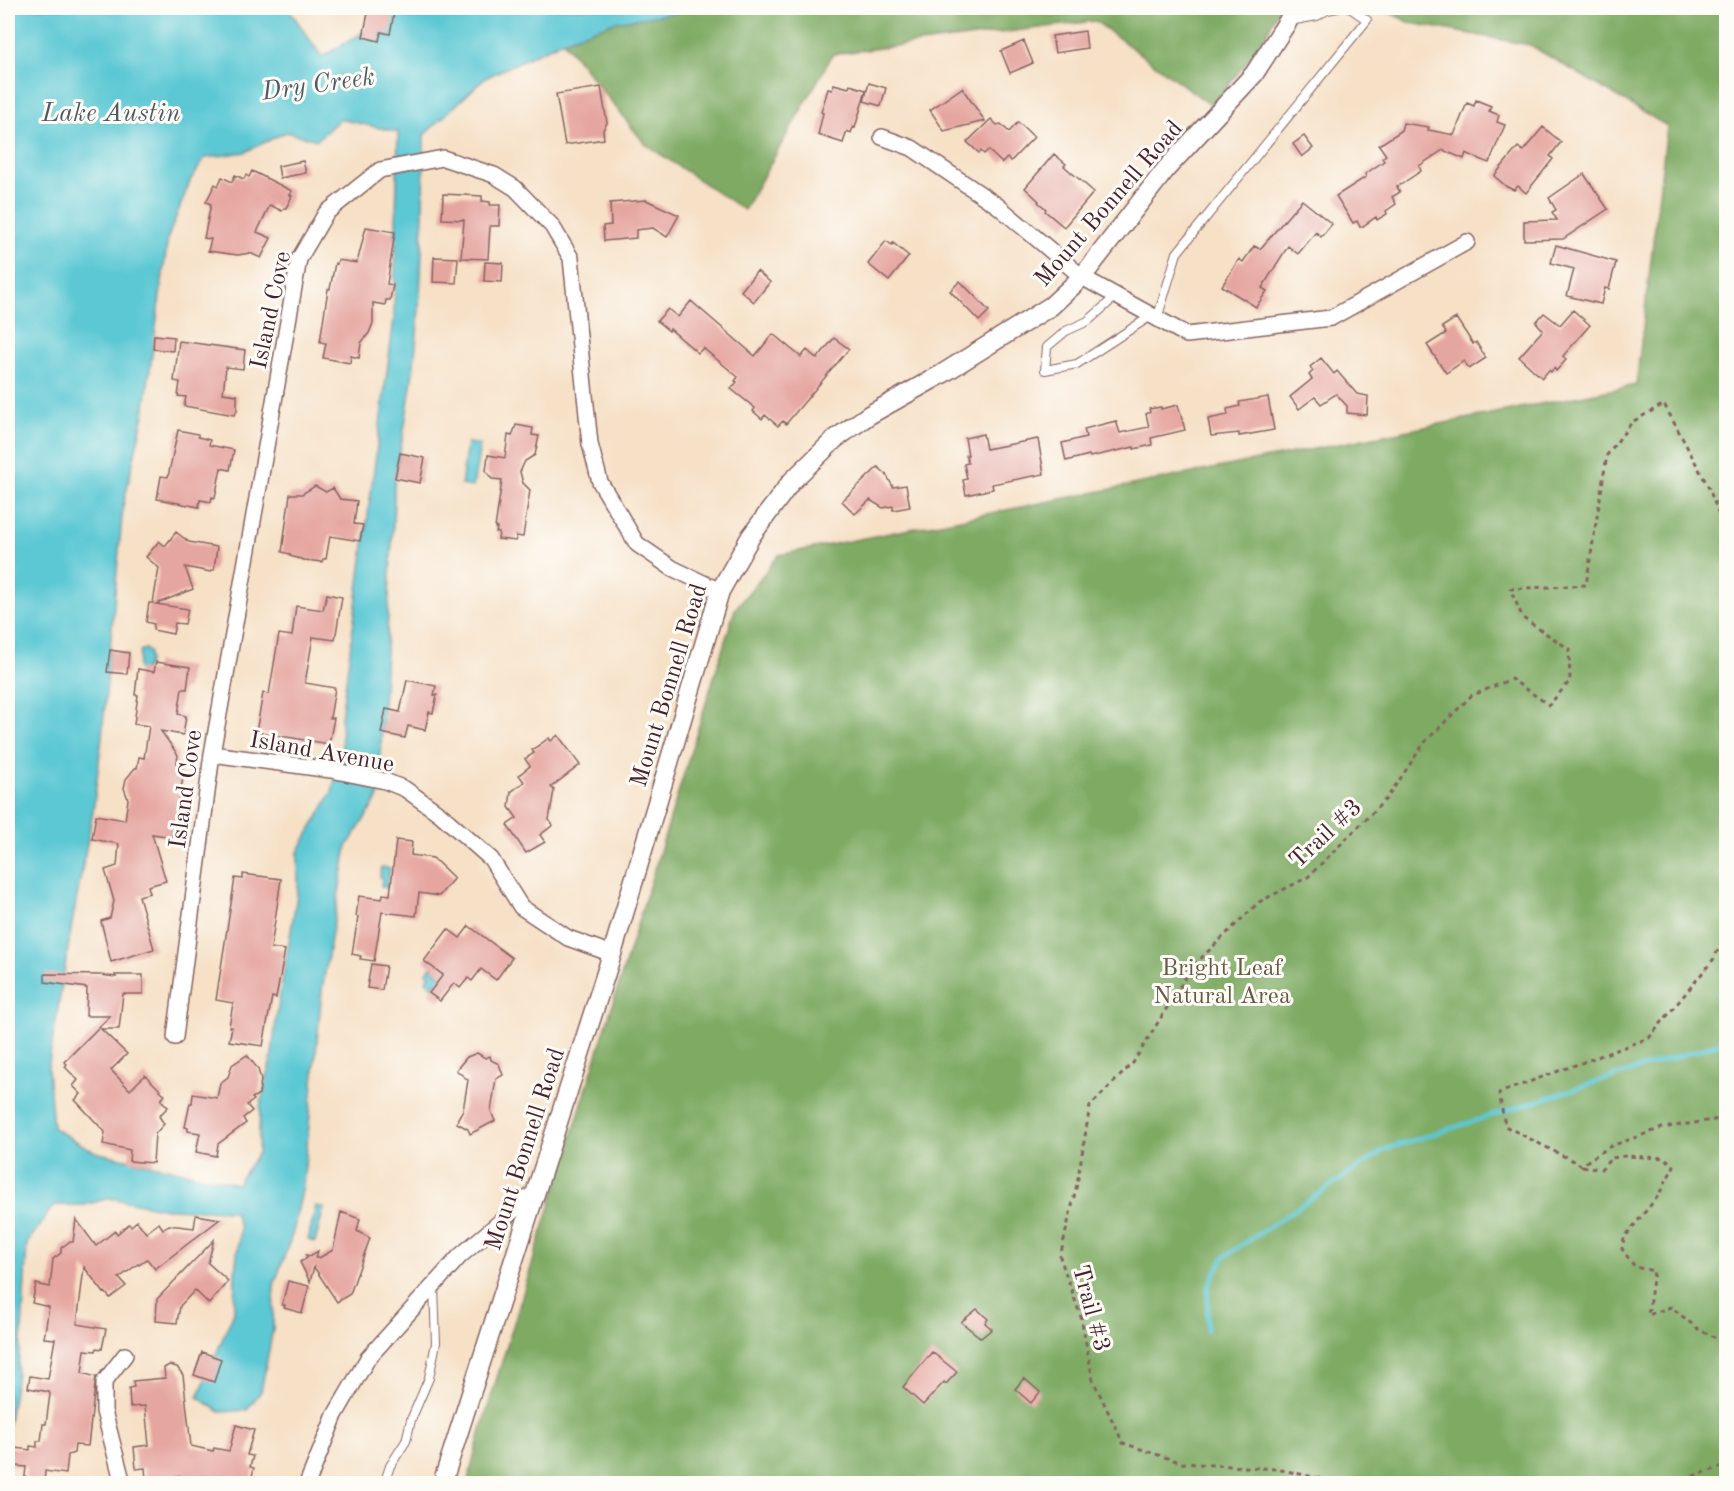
<svg xmlns="http://www.w3.org/2000/svg" width="1734" height="1491" font-family="'Old Standard TT',serif">
	<rect width="100%" height="100%" fill="#fdfcf7"/>
	<filter id="ink" filterUnits="userSpaceOnUse"><feTurbulence type="fractalNoise" baseFrequency=".0167" numOctaves="2"/><feDisplacementMap in="SourceGraphic" scale="12" xChannelSelector="R" yChannelSelector="G"/><feConvolveMatrix kernelMatrix="1 2 1 2 8 2 1 2 1" color-interpolation-filters="sRGB"/></filter>
	<filter id="wash" filterUnits="userSpaceOnUse"><feTurbulence type="fractalNoise" baseFrequency=".008" numOctaves="4" result="noise"/><feDisplacementMap in="SourceGraphic" scale="24" xChannelSelector="R" yChannelSelector="G"/><feGaussianBlur stdDeviation="1.35" result="paint"/><feColorMatrix in="noise" values="0 0 0 0 0 0 0 0 0 0 0 0 0 0 0 0 0 1.4 0 .05"/><feComposite in="paint" operator="in"/></filter>
	<g filter="url(#wash)">
		<rect width="100%" height="100%" fill="#f6e0c6"/>
		<!-- forest -->
		<path fill="#7eaa63" stroke="#646447" stroke-width="1.5" d="M709 8H1279L1263 41 1212 106 1095 21 833 54 744 210 645 144 563 41 614 22Z
			M1380 8H1726V1483L467 1484 482 1426 735 609 779 555 1636 385 1667 126 1530 45 1411 23Z"/>
		<!-- water -->
		<path fill="#5cc8d4" stroke="#537480" stroke-width="1.5" fill-rule="evenodd" d="M8 8H288L322 57 404 8H524L526 10 531 8H709L614 22 563 41 485 78 424 135C423 212 423 286 414 364 411 388 407 412 403 436 398 461 393 477 394 504L378 798 347 846 322 990 303 1186 293 1232 274 1285 273 1329 261 1391 247 1410 220 1412 198 1397 234 1312 235 1272 240 1228 234 1211 167 1209 110 1198 84 1205H54L27 1243 22 1332 16 1380 8 1426ZM340 119 398 132 394 319 341 718 342 755 332 792 298 852V889L276 1019 272 1055 260 1108 258 1153 237 1184 95 1152 53 1128 48 1068 73 918 93 812 102 736 123 506 144 414 168 237 191 179 205 158 245 152 286 132 317 140Z
			M467 443 480 445 473 487 461 485Z
			M145 649 149 652V662L146 668 139 672 138 666 140 651Z
			M383 867 390 869 387 888 381 887 382 878 380 877 381 868Z
			M431 967 448 981 443 987 436 982 433 987 426 981 430 976 426 972Z
			M316 1206 324 1208 315 1242 308 1240Z"/>
		<g fill="none" stroke-linecap="round" stroke-linejoin="round">
			<!-- stream -->
			<path stroke="#5cc8d4" stroke-width="4.5" d="M1207 1331 1208 1286 1224 1257 1386 1149 1726 1041"/>
		</g>
		<g id="blocks">
			<!-- building -->
			<path fill="#e6a6a0" d="M369 8H395L390 34 381 32 379 41 363 37Z
				M1085 31 1087 48 1055 53 1052 36Z
				M1024 41 1033 63 1010 73 1001 51Z
				M869 83 886 88 881 106 864 101Z
				M834 84 849 88 850 85 866 90 855 128 853 127 851 133 847 131 843 143 818 135 823 113 821 112 828 89 832 90Z
				M601 87 607 123 603 130 604 139 565 145 556 94Z
				M962 88 985 121 944 131 930 110Z
				M1476 100 1491 106 1489 111 1499 115 1497 122 1505 125 1489 163 1466 153 1464 159 1443 150 1419 166 1421 171 1397 187 1400 192 1392 197 1396 204 1386 211 1387 214 1377 220 1376 217 1363 226 1360 227 1357 221 1353 223 1336 196 1366 177 1365 174 1384 161 1382 158 1386 155 1379 145 1401 131 1403 123 1429 127 1428 130 1454 135 1467 103 1474 106Z
				M991 119 997 125 1001 124 1009 132 1018 122 1034 137 1011 161 1007 158 1002 163 988 150 984 154 981 151 979 153 967 142Z
				M1543 127 1561 142 1550 156 1553 159 1526 193 1518 186 1514 190 1507 187 1494 176 1518 147 1523 151Z
				M1304 136 1313 148 1302 157 1293 144Z
				M1054 154 1066 164 1064 166 1094 192 1064 227 1045 211 1046 209 1038 202 1039 201 1025 188Z
				M303 161 306 173 280 178 278 166Z
				M252 171 292 191 290 195 292 196 286 208H284L282 211 270 205 257 232 271 238 261 258 250 253 238 255 208 251 211 239 204 238 211 204 206 202 215 184 218 186 222 177 232 182 235 175 244 179 246 175 249 177Z
				M1584 174 1608 209 1563 239 1524 240V221L1557 220 1552 212 1556 210 1549 198Z
				M443 194 482 196V201L490 202V205H500L499 226H490L488 259 461 258 464 220 442 219Z
				M646 200 679 215 667 237 653 228 636 230V238L604 241 603 226 611 225 610 203Z
				M1302 200 1332 224 1321 237 1316 232 1298 254 1288 246 1262 288 1267 291 1256 307 1222 286 1239 259 1243 262 1254 246 1260 249Z
				M366 227 395 232 387 284 393 285 390 300H386L385 305 373 303V323L369 333 361 343 359 358 351 356 350 363 323 358 326 343 320 342 328 289H330L335 263 337 264 338 260 357 263Z
				M886 241 892 245 893 243 909 256 889 281 868 264Z
				M1556 245 1616 262 1609 289 1605 288 1601 304 1567 296 1574 269 1551 263Z
				M434 257 458 258 456 283 433 282Z
				M485 262 503 263 502 282 484 281Z
				M757 271 770 282 754 302 741 291Z
				M960 281 989 311 979 321 950 291Z
				M691 301 755 356 773 334 801 357 807 350 817 359 834 338 849 349 786 424 783 421 778 426 765 415 762 419 753 411 755 408 731 389 737 382 735 381 738 377 703 348 698 353 670 329 669 331 657 321 668 309 678 317Z
				M1573 310 1590 325 1563 356 1566 360 1556 371 1554 368 1551 372 1549 370 1542 378 1519 357 1543 330 1536 322 1544 313 1560 325Z
				M1456 318 1473 344 1476 342 1486 358 1469 369 1464 361 1446 373 1427 345 1446 333 1442 327Z
				M154 335 174 337 173 351 153 349Z
				M179 341 245 350 243 369 226 367 223 393 237 395V411L234 415 184 406 186 397 178 396 180 382 174 381Z
				M1321 358 1334 374 1337 371 1357 394 1368 396 1367 415 1347 413V406L1336 394 1321 404 1315 397 1299 409 1290 397 1312 379 1309 375 1313 371 1310 367Z
				M1268 397 1274 430 1239 436V433L1211 436 1208 419 1228 415 1227 409 1240 406 1239 402Z
				M1178 405 1185 430 1151 438 1152 445 1134 449V447L1090 457 1089 455 1066 461 1062 443 1086 437 1084 429 1116 421 1120 433 1149 427 1146 414 1150 412 1149 409 1161 407V409Z
				M516 425 533 428 532 435 539 436 535 455 525 461 520 472 523 483 530 490 523 537 516 536V541L498 539 499 533 496 532 497 528H495L502 480 492 479 486 471 488 455 505 458 508 435 512 436Z
				M178 430 198 434V437L210 440 209 445 234 450 230 470 221 468 215 498 212 497 211 502 200 500 199 507 157 499 161 476 168 477Z
				M983 434 986 449 1038 439 1044 474 992 484 993 489 966 495 963 480 967 479 964 464 968 463 966 455H968L965 438Z
				M400 453 425 458 420 483 395 478Z
				M878 467 886 474 893 487 906 485 910 507 893 510V506L883 508 870 500 855 514 842 501Z
				M315 486 326 492 333 488 340 499 357 501 354 524 363 525 360 541 330 536 326 559H323L322 562 304 560 290 556V554L282 552 290 494H302Z
				M176 532 189 542 217 547 214 570H211V572L185 567 193 589 156 604 188 609 185 624 175 623 173 634 153 630 154 624 146 622 149 603H153L159 568 146 557 159 541 165 546Z
				M327 594 342 597 335 640 313 637 305 683 335 688 330 718H334L329 744 256 732 263 693 269 694 279 634 292 636 296 606 323 610Z
				M110 650 129 653 127 674 107 672Z
				M156 662 190 667 187 689H182L178 714 186 716 183 735 161 731 178 755 177 763 182 764 180 777 183 778 172 837 152 834 166 881 148 886 150 893 139 896 154 949 111 962 101 921 110 918 114 901 105 870 117 866 119 844 92 839 96 815 125 820 128 799 124 788 126 779 135 768H137L139 757 144 758 149 726 134 724 138 695H135L138 669 154 672Z
				M407 680 436 686 434 695H437L433 713 429 712 425 730 408 726 405 738 381 733 386 709 400 712Z
				M558 735 580 765 551 787 554 790 549 820 553 825 540 835 545 842 526 853 507 825 517 818 509 807 511 792 524 782 519 775 530 766 525 759 534 753 532 750 549 738 551 741Z
				M396 840 412 842 411 855 433 858 454 878 439 896 419 893 416 916 382 912 374 961 360 959 361 956 352 954 358 917 356 916 359 896 382 899 383 894 390 895Z
				M243 874 281 879 271 948 285 950 276 998 272 997 263 1046 229 1041 232 1027H229L233 1003 216 1000 235 878 243 879Z
				M469 926 512 958 496 980 481 969 472 981 468 978 460 988 454 983 440 1001 429 993 443 975 424 961 448 929 460 938Z
				M371 964 386 966 382 990 367 988Z
				M45 974 100 975 116 977 115 975H143V994H123L119 1029H101L127 1054 111 1070 130 1090 145 1075 165 1095 161 1100 168 1107 159 1116 164 1124 155 1134 153 1163 129 1161 130 1150 103 1144 105 1132 75 1100 81 1094 73 1086 78 1080 65 1067 67 1064 64 1062 110 1016H86L87 988 45 982Z
				M477 1053 485 1058 490 1056 491 1060 499 1064 503 1075 496 1079 491 1111 495 1121 470 1134 468 1129 457 1123 458 1118 463 1110 468 1080 456 1070 467 1057Z
				M247 1055 258 1069 261 1080 259 1094 252 1098 254 1100 247 1105 252 1111 243 1118 246 1123 218 1144 216 1156 196 1152 200 1133 188 1131V1128L185 1127 190 1103H192L193 1094 217 1098 220 1083 228 1077 232 1065Z
				M341 1212 360 1219 357 1231 370 1238 350 1294 337 1302 314 1267 310 1282 300 1262 307 1258 306 1255 310 1256 318 1251 316 1258H319L333 1250Z
				M196 1215 220 1219 155 1269 147 1259 139 1265 138 1264 119 1278 126 1286 110 1298 105 1292 104 1293 84 1267 77 1324 106 1329 102 1349 97 1348 96 1351 85 1350 82 1373 96 1377 88 1446 75 1445 74 1453 68 1455 66 1474 45 1471 44 1484H24L26 1467 8 1465V1447L30 1450V1446L37 1447V1441H41L43 1424H46L50 1394 49 1392 28 1388 30 1376 48 1379 55 1339 44 1338 49 1307 32 1303 36 1284 50 1287 53 1259 61 1253V1248L69 1242H73L76 1219 96 1246 115 1231 117 1234 129 1224 131 1226 137 1221 146 1233 159 1223 163 1229 169 1225 194 1228Z
				M214 1240 208 1263 228 1281 209 1304 195 1290 180 1306 177 1323 156 1321 157 1299Z
				M288 1281 309 1286 302 1313 284 1308 285 1305H282Z
				M977 1309 988 1319 985 1323 992 1329 981 1338 961 1322Z
				M202 1352 221 1359 214 1382 194 1375Z
				M932 1352 957 1372 946 1384 944 1382 923 1405 903 1387Z
				M169 1365 177 1367 183 1375 191 1446 213 1451 214 1448 229 1451 236 1425 254 1430 247 1455 253 1456 250 1467 254 1468 250 1484H179L181 1476 146 1479 145 1468 136 1469 134 1447 149 1445 145 1406 130 1407 129 1388 134 1387 133 1381 165 1378 164 1368Z
				M1024 1378 1040 1392 1031 1403 1015 1389Z"/>
		</g>
	</g>
	<g filter="url(#ink)">
		<use href="#blocks" fill-opacity="0" stroke="#866361" stroke-width="1.5"/>
		<g fill="none" stroke-linecap="round" stroke-linejoin="round">
			<!-- service casing -->
			<g stroke="#866361" stroke-width="10">
				<path id="service" d="M1290 21 1317 16 1327 10 1338 8
					M1115 297 1088 321 1066 331 1047 347 1045 370 1077 364 1151 316
					M1157 319 1177 253 1367 20 1350 8
					M386 1478 390 1466 406 1441 411 1420 429 1378 436 1343 434 1288"/>
			</g>
			<!-- minor casing -->
			<g stroke="#866361" stroke-width="18">
				<path id="minor" d="M882 137 912 148 998 206 1082 277 1187 335 1331 318 1467 242
					M212 754 331 770 385 781 405 789 440 814 491 859 521 907 568 938 612 954
					M175 1037 212 754 299 259 326 213 380 170 443 158 494 175 515 188 552 226 571 258 590 444 600 482 637 544 672 568 720 591
					M123 1484 104 1411V1382L125 1355
					M307 1484 335 1415 368 1358 460 1256 534 1193"/>
			</g>
			<!-- tertiary casing -->
			<g stroke="#866361" stroke-width="21">
				<path id="tertiary" d="M442 1484 612 954 720 591 751 536 791 482 835 439 869 415 942 374 1051 306 1082 277 1166 169 1254 74 1288 21 1294 8"/>
			</g>
			<!-- path -->
			<path stroke="#866361" stroke-width="3" stroke-dasharray="4.5 4.5" stroke-linecap="butt" d="M1726 934 1713 960 1649 1038 1499 1093 1505 1126 1581 1165 1611 1146 1662 1128 1726 1118
				M1582 1166 1602 1169 1611 1158 1625 1156 1665 1158 1674 1166 1658 1196 1624 1238 1622 1249 1635 1267 1654 1271 1648 1315 1671 1307 1698 1329 1726 1343
				M1346 1484 1277 1469 1182 1463 1123 1443 1093 1380 1081 1317 1060 1257 1077 1184 1090 1106 1133 1063 1192 967 1259 902 1308 877 1387 798 1425 742 1471 696 1511 679 1549 705 1570 681 1569 649 1523 618 1510 589 1586 585 1607 455 1632 422 1664 404 1708 486 1726 533
				M1667 1484 1726 1466"/>
			<!-- service -->
			<use href="#service" stroke="#fff" stroke-width="8"/>
			<!-- minor -->
			<use href="#minor" stroke="#fff" stroke-width="15"/>
			<!-- tertiary -->
			<use href="#tertiary" stroke="#fff" stroke-width="18"/>
		</g>
	</g>
	<g text-anchor="middle" stroke-width="6" stroke-linejoin="round" paint-order="stroke">
		<!-- street labels -->
		<g font-size="24" fill="#4a1f2b" stroke="#fdfcf7">
			<text transform="translate(1108 203) rotate(-49)" y="8">Mount Bonnell Road</text>
			<text transform="translate(270 310) rotate(-78)" y="8">Island Cove</text>
			<text transform="translate(668 685) rotate(-73)" y="8">Mount Bonnell Road</text>
			<text transform="translate(322 751) rotate(10)" y="8">Island Avenue</text>
			<text transform="translate(185 789) rotate(-82)" y="8">Island Cove</text>
			<text transform="translate(1325 833) rotate(-43)" y="8">Trail #3</text>
			<text transform="translate(524 1149) rotate(-72)" y="8">Mount Bonnell Road</text>
			<text transform="translate(1092 1308) rotate(75)" y="8">Trail #3</text>
		</g>
		<!-- park labels -->
		<g font-size="24" fill="#675944" stroke="#fdfcf7">
			<text x="1222" y="975">Bright Leaf<tspan x="1222" dy="28">Natural Area</tspan></text>
		</g>
		<!-- water labels -->
		<g font-size="26" font-style="italic" fill="#505a66" stroke="#fdfcf7">
			<text transform="translate(318 83) rotate(-8)" y="9">Dry Creek</text>
			<text x="111" y="121">Lake Austin</text>
		</g>
	</g>
	<!-- margin -->
	<rect width="1734" height="1491" fill="none" stroke="#fdfcf7" stroke-width="30"/>
</svg>
